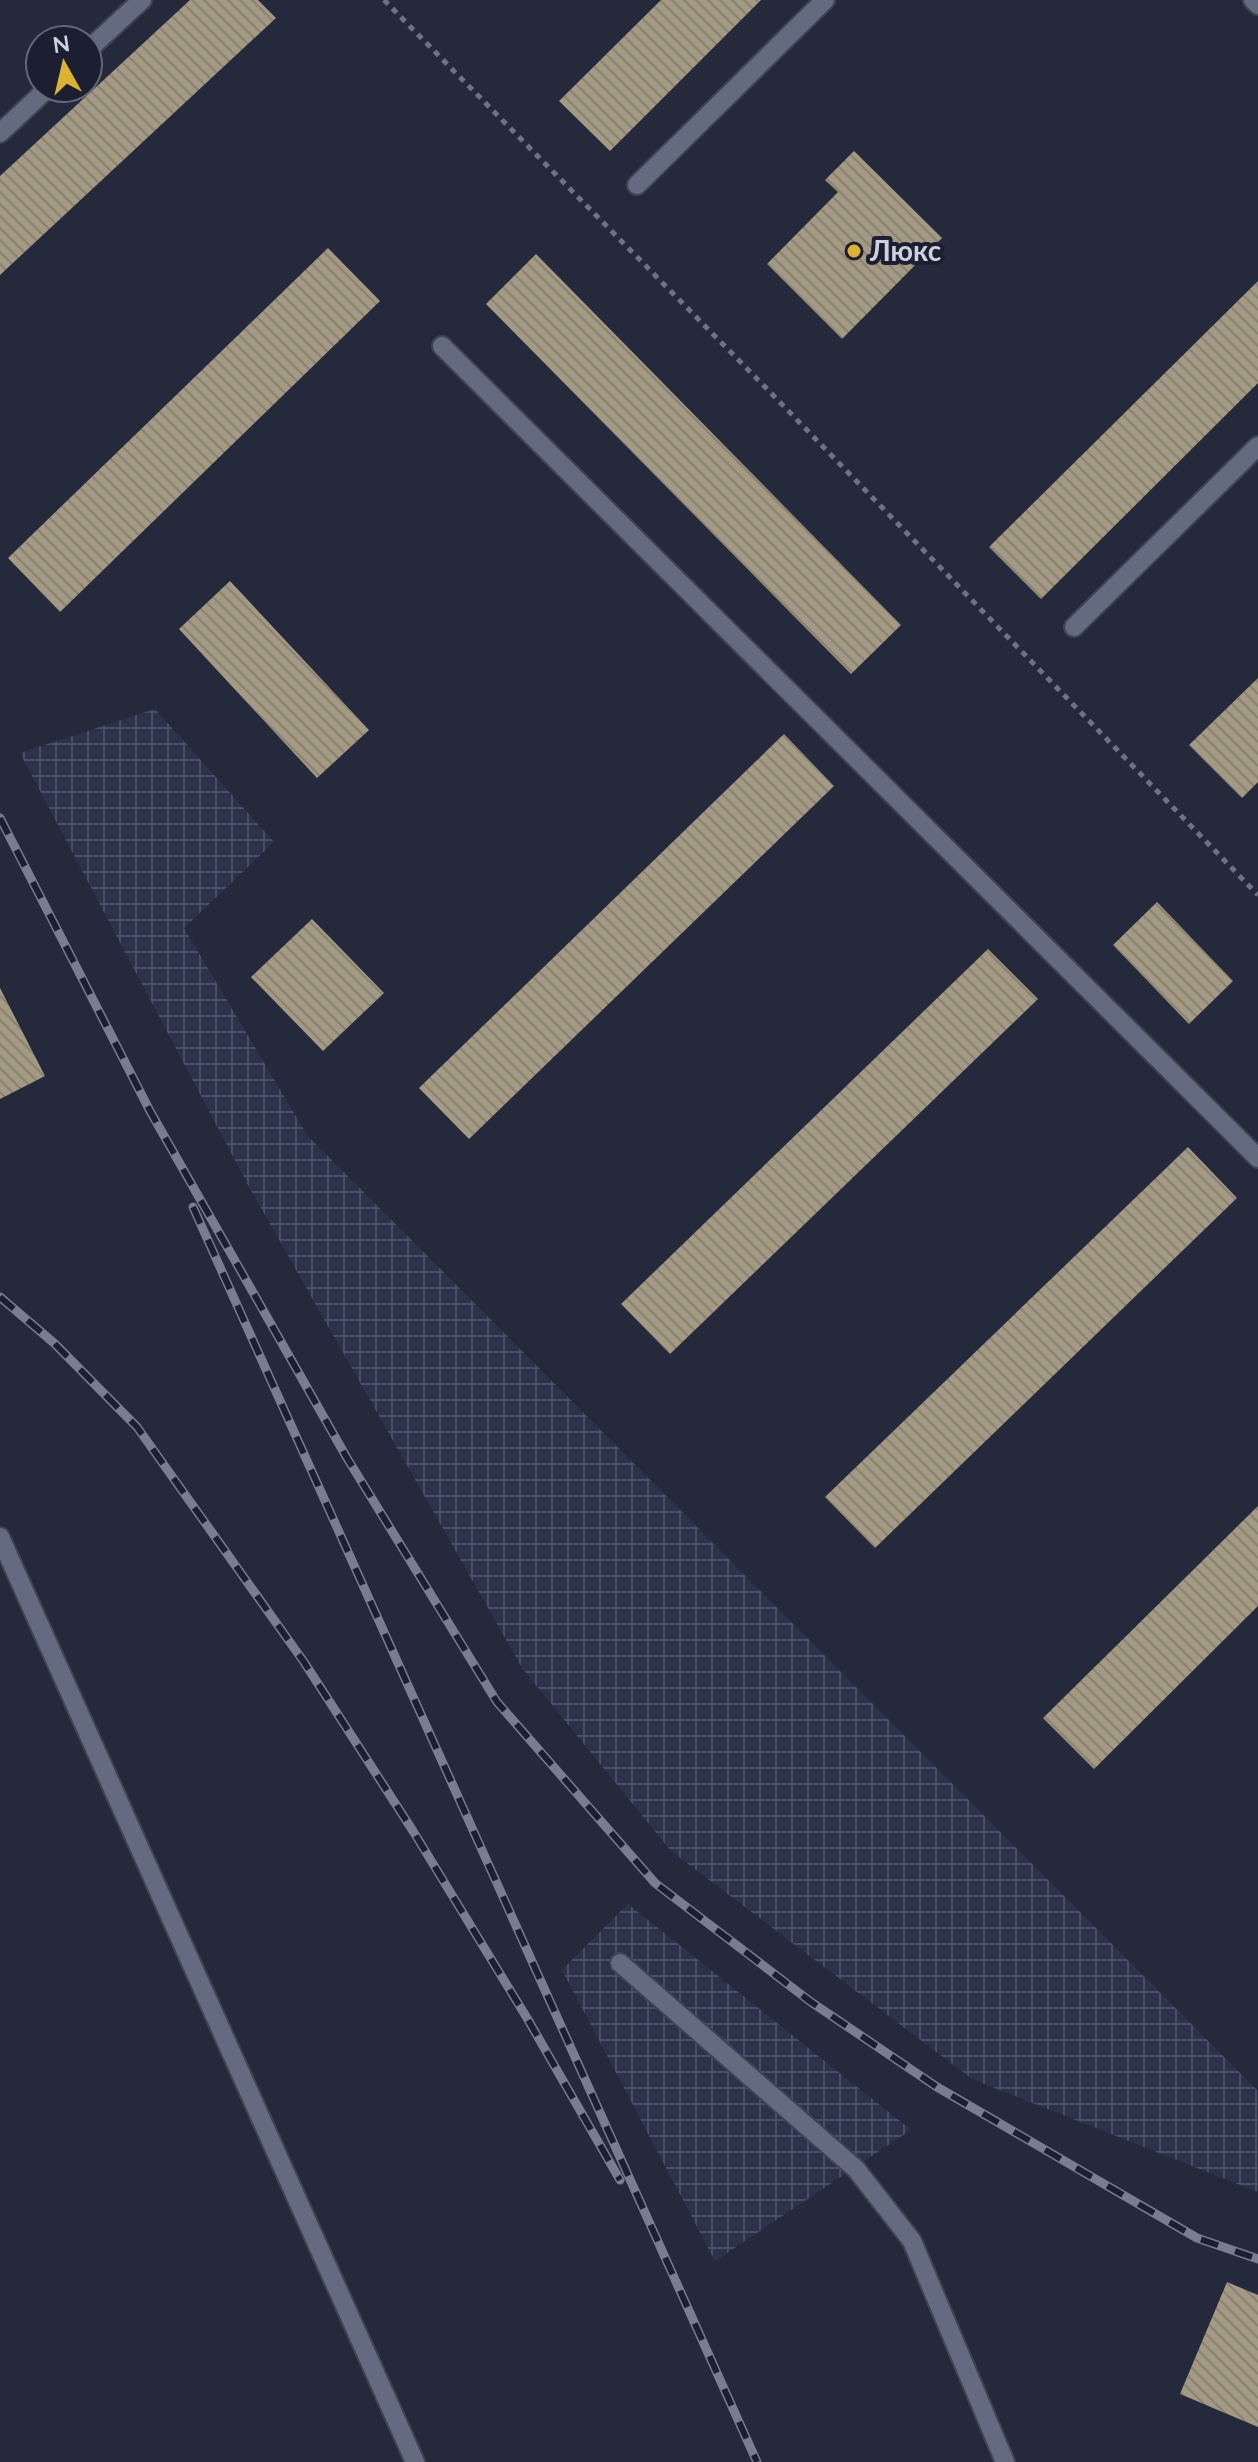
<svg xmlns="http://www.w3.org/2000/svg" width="1258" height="2462" font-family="Lato,sans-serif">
	<defs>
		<pattern id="industrial-grid" width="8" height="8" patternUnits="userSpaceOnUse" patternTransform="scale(2)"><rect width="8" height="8" fill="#2c324b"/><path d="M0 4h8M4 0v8" fill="none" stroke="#494f64"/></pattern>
		<pattern id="building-back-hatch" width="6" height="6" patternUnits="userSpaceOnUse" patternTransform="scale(2)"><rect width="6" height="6" fill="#a49a83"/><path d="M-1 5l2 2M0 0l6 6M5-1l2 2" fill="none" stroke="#8a8373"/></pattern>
	</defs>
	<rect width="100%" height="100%" fill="#24293c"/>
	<!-- industrial -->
	<path fill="url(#industrial-grid)" d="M155 709 274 842 184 928 307 1135 1258 2091V2192L972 2079 671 1851 522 1668 249 1187 20 753Z
		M628 1904 911 2130 715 2261 562 1970Z"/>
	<!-- building -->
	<path fill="url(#building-back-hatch)" d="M190 0H258L276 18 0 275V176Z
		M661 0H761L610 151 559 101Z
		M854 151 942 238 842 339 767 264 838 192 825 180Z
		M328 248 380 301 60 612 8 558Z
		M536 254 901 625 851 674 486 304Z
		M1258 281V383L1041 599 989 547Z
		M230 581 369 730 317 778 179 629Z
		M1258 678V782L1242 798 1189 745Z
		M784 734 834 786 469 1139 419 1088Z
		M1157 902 1233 981 1189 1024 1113 945Z
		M312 919 384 993 323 1051 251 977Z
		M988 949 1038 999 670 1354 621 1304Z
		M0 988 45 1076 0 1099Z
		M1188 1147 1237 1198 875 1548 825 1497Z
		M1258 1506V1606L1094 1769 1043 1718Z
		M1227 2282 1258 2295V2427L1180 2394Z"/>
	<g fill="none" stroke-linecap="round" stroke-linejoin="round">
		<!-- service casing -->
		<g stroke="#3f4453" stroke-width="22">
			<path id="service" d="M1253 0 1258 5
				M88 50 142 0
				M0 133 48 88
				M637 185 825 0
				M442 346 1258 1158
				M1074 627 1258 446
				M0 1537 415 2462
				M620 1963 856 2169 912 2241 1005 2462"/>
		</g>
		<!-- path -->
		<path stroke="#6e7383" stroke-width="5" stroke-dasharray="6 6" stroke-linecap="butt" d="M384 0 770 392 1258 895"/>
		<!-- service -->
		<use href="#service" stroke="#646b80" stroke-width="18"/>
		<!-- rail casing -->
		<g stroke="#797d8d" stroke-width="9">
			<path id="rail" d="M0 818 150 1111 347 1458 497 1702 655 1883 811 2002 937 2087 1197 2238 1258 2259
				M193 1207 757 2462
				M0 1297 54 1343 137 1427 304 1662 413 1831 527 2018 620 2180"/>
		</g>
		<!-- rail -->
		<use href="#rail" stroke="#1b1f31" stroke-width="6" stroke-dasharray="18" stroke-linecap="butt"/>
	</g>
	<!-- markers -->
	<circle fill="#dcb233" stroke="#1b1f31" stroke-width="3" cx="854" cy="251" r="8"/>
	<g text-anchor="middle" stroke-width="8" stroke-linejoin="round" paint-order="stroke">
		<!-- poi labels -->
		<g font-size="28" font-weight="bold" fill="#ced2de" stroke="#1b1f31" text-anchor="start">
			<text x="870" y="261">Люкс</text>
		</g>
	</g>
	<!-- north arrow -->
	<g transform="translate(64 64) rotate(352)"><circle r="38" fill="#1b1f31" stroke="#636776" stroke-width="2"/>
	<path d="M0-6L14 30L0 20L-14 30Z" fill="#dcb233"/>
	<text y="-12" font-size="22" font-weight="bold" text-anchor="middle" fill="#ced2de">N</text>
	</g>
</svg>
